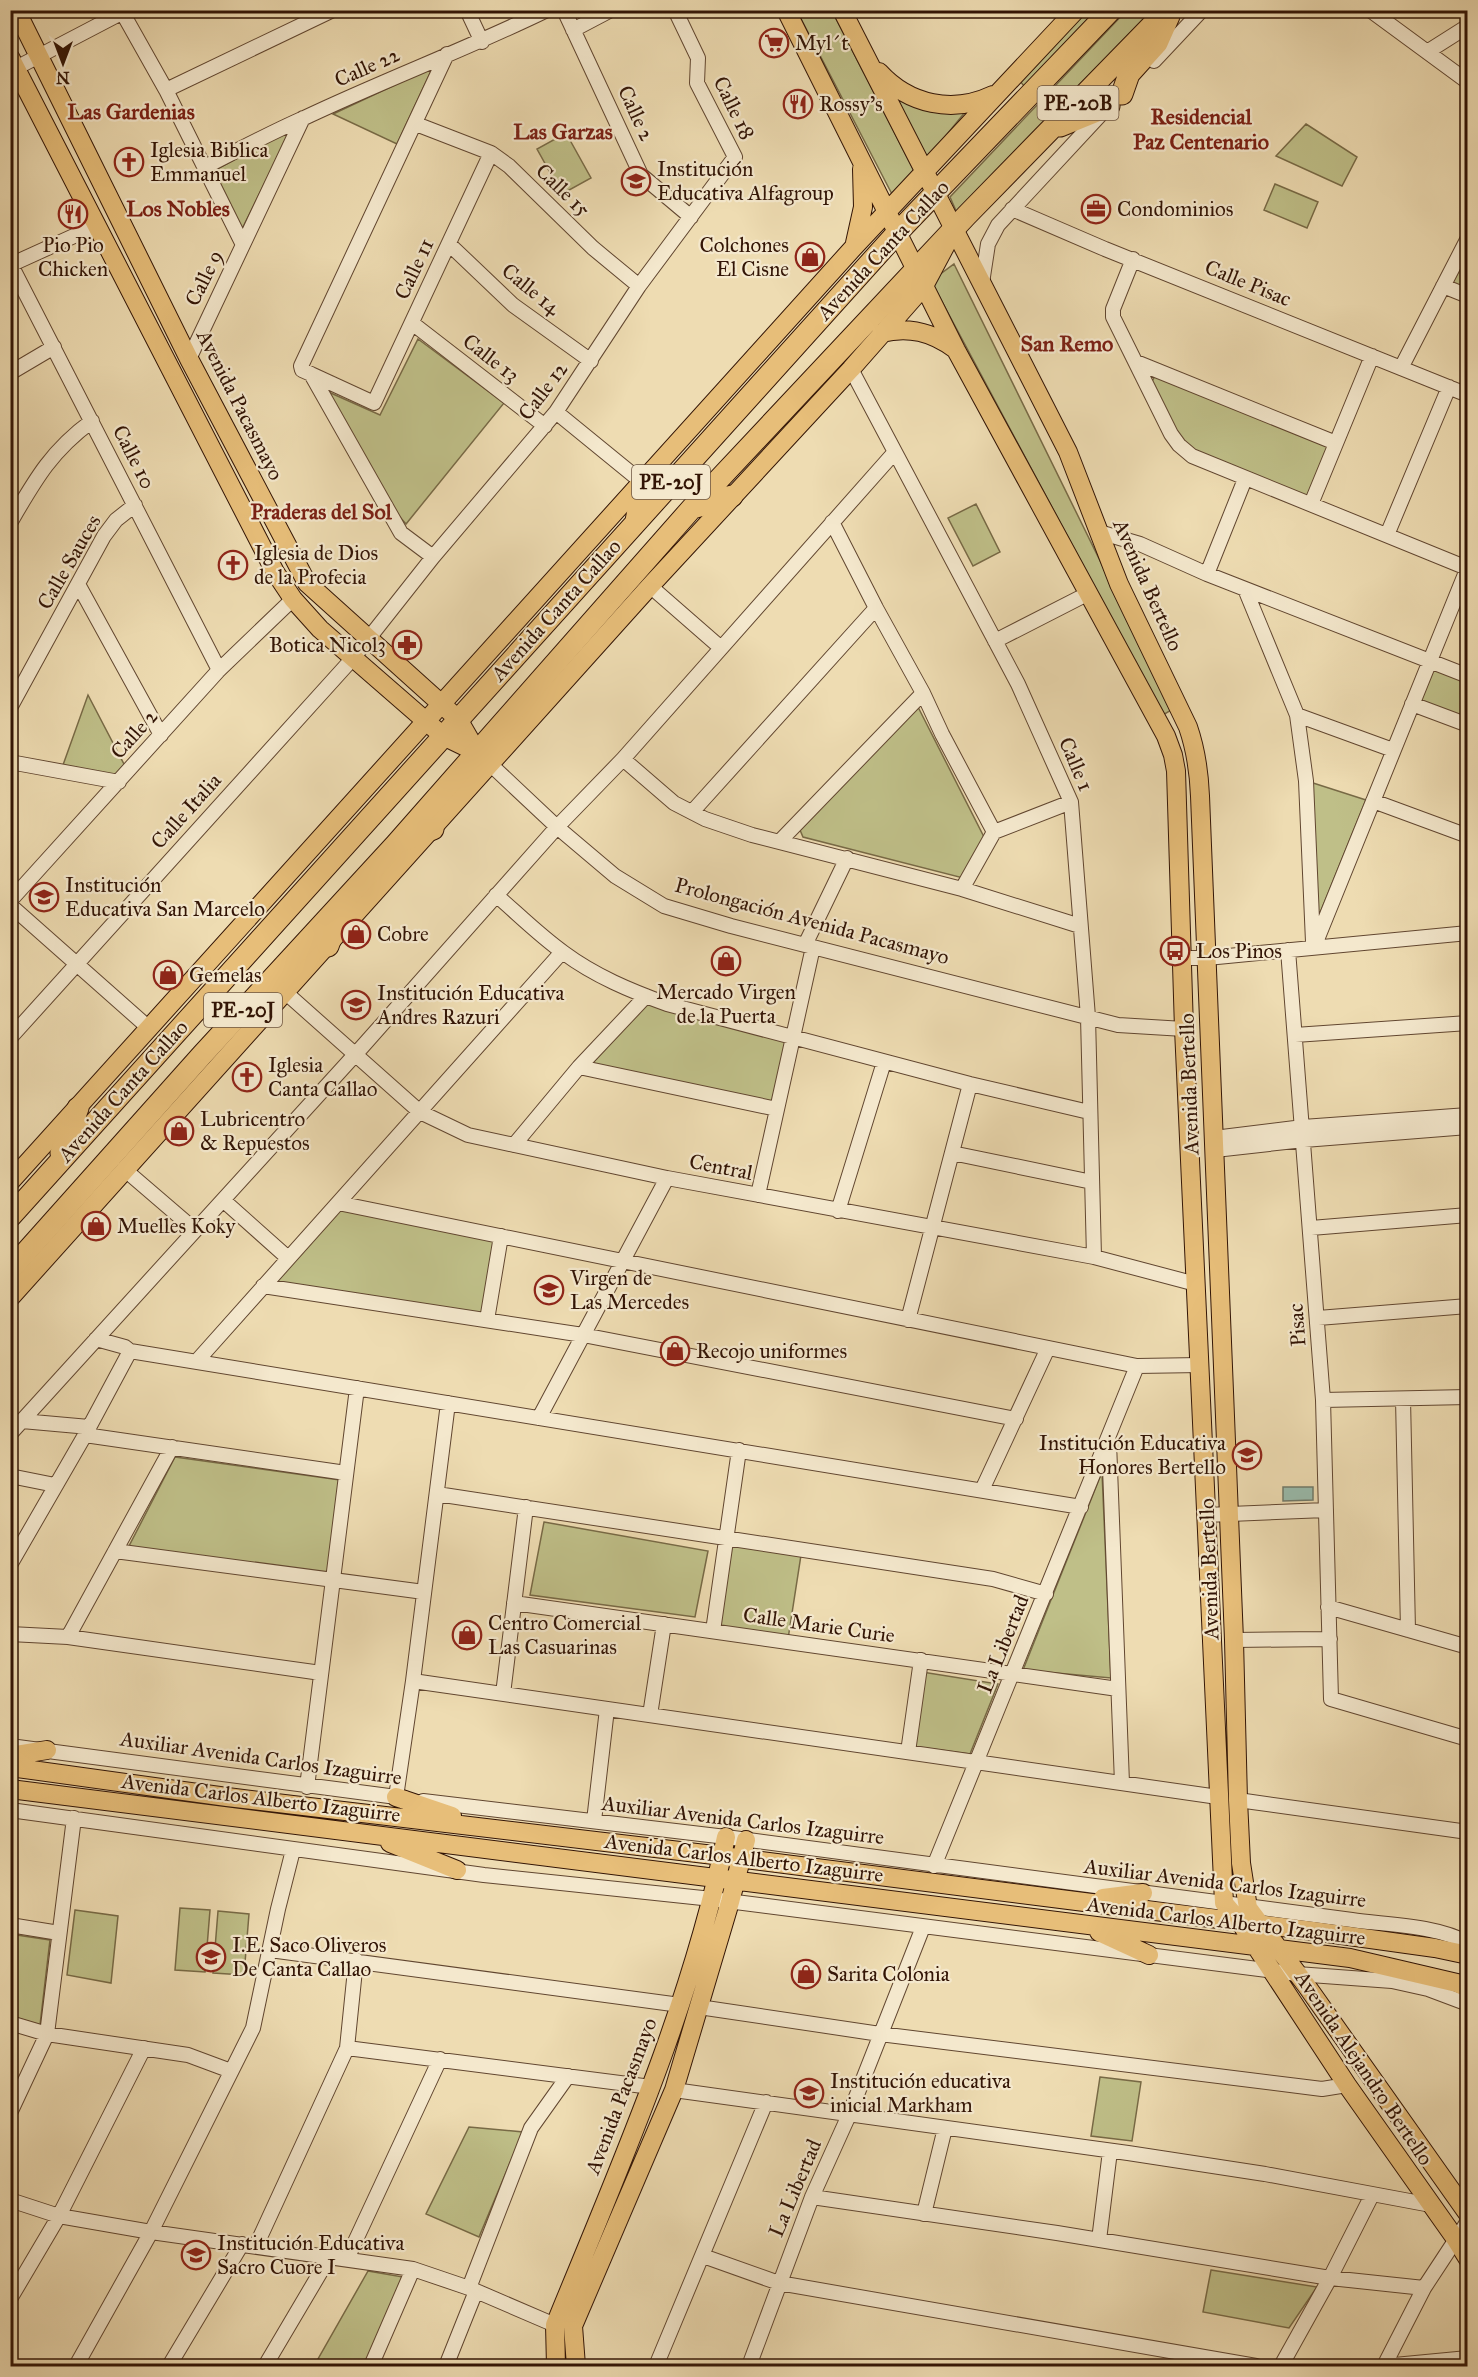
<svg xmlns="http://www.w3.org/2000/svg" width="1478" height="2377" font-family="'IM FELL Great Primer',serif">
	<rect width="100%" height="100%" fill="#eedcb2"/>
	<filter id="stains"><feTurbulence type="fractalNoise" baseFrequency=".00333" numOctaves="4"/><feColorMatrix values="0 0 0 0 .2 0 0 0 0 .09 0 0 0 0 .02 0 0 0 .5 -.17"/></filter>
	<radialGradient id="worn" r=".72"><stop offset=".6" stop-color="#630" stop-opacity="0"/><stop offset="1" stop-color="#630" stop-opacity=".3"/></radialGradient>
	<!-- green -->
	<path fill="#bfbf88" stroke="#786a46" stroke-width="1.5" d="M797 11H832L913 169 915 175 894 198Z
		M1085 11H1096L1024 86 1019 80Z
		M1126 11H1151L957 213 950 197Z
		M433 67 397 144 333 114Z
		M892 89C918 105 934 118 966 111L926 160Z
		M1306 124 1357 157 1342 186 1276 156Z
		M291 130 242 229 213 171Z
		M566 133 591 178 562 194 537 149Z
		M1275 184 1318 202 1307 228 1264 210Z
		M1467 255V293L1451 286Z
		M954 264 1173 709 1163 715 931 281Z
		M418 339 504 403 406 524 392 508 324 390 380 415Z
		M1155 376 1329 447 1309 499 1202 457 1181 440 1150 385Z
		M976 504 1000 552 973 566 948 518Z
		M1431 665 1467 680V722L1416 702Z
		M88 695 125 766 118 776 63 765Z
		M918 707 985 839 963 878 803 837 800 830Z
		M1310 782 1366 800 1318 918Z
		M647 1004 786 1041 773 1102 591 1064Z
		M341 1209 496 1241 483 1314 273 1282Z
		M175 1457 340 1480 329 1574 128 1548Z
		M1102 1472 1111 1678 1023 1670Z
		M544 1522 708 1551 695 1617 530 1595Z
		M729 1543 801 1555 788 1639 718 1629Z
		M922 1672 998 1684 970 1754 910 1746Z
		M180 1908 210 1910 205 1972 175 1970Z
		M75 1910 118 1916 111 1983 67 1975Z
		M218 1911 249 1914 244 1975 213 1973Z
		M10 1934 50 1940 40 2025 11 2016Z
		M1100 2077 1141 2082 1132 2141 1091 2136Z
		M469 2127 523 2132 479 2237 426 2214Z
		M1211 2270 1317 2287 1289 2328 1203 2312Z
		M368 2271 403 2277 365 2366H314Z"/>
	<!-- water -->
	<path fill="#99bcad" stroke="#70796a" stroke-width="1.5" d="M1313 1487V1500L1283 1501V1487Z"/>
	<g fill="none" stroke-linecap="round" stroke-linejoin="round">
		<!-- minor casing -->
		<g stroke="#614630" stroke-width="16">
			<path id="minor" d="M121 10 166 90 243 245
				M467 10 482 42
				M564 10 641 175 691 217
				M1370 10 1468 82
				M573 30 611 10
				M1427 52 1468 26
				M1154 61 1202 10
				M16 68 127 10
				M166 90 333 10
				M416 124 491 153 509 166 593 248 639 286
				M205 167C238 150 270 133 304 118 384 80 467 49 547 10
				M1012 209 1105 249 1468 395
				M449 244 513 305 591 361
				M1133 259 1113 309V317L1171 434 1179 445 1192 456 1467 568
				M10 263 219 670
				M10 265 96 226
				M982 283 988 244 998 225 1102 113
				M1443 286 1468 296
				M412 323 545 426
				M189 359 303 118
				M1136 362 1336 443
				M1401 368 1468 238
				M851 369 1018 684 1071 802 1088 1017 1094 1257
				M10 373 54 347
				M311 374 374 403 491 153
				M556 412 643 483
				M1311 504 1372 356
				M832 522 876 608 923 693 942 734 994 832 962 889
				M10 523C35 480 51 451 92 421
				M1099 532 1140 544 1207 574 1468 676
				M1387 535 1449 387
				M433 557 401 533 311 374 302 370 301 366 447 54
				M1207 574 1245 479
				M78 584 161 735
				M650 586 721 648
				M1245 589 1297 715 1306 781 1313 942
				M995 641 1089 593
				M1412 704 1468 725
				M10 708 104 536 116 520 135 505
				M1297 715 1393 750
				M623 759 674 803 705 819 752 835 962 889 1080 926
				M10 762 119 782
				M490 764 557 827 615 876 664 906 731 926 1118 1025 1184 1029
				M1373 801 1468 836
				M692 812 876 608
				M994 832 1071 802
				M780 841 923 693
				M496 895C518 914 540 936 564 953 595 976 631 991 667 1004L970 1084 1089 1112
				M10 901 219 670 293 599
				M10 905 150 1029
				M805 945 847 858
				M1314 947 1468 567
				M1288 950 1323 1400 1331 1699 1468 1739
				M1182 958H1207L1468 933
				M285 992 420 1112 468 1135 667 1178 1094 1257 1196 1284
				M1295 1035 1468 1023
				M10 1038 354 657 433 557 556 412 639 286 735 157 697 83 698 58 675 10
				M579 1067 777 1109
				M1214 1138 1303 1127 1468 1115
				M514 1145 579 1067 646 996
				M1215 1150 1304 1140 1468 1127
				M952 1153 1092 1182
				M124 1169 195 1230
				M758 1195 813 947
				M223 1200 288 1258
				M338 1203 1137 1366 1200 1365
				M838 1211 884 1062
				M1311 1228 1468 1215
				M263 1286 583 1335 1016 1419
				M1318 1318 1468 1306
				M487 1320 501 1236
				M908 1320 970 1084
				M96 1339 125 1347 130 1351
				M196 1362 562 952
				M1403 1399 1408 1630
				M1323 1400 1468 1397
				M539 1418 667 1178
				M22 1421 89 1427
				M10 1434 362 1047 557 827 623 759 894 453
				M85 1435 346 1473
				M1109 1442 1122 1783
				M10 1476 55 1485
				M982 1490 1048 1348
				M437 1494 993 1579 1046 1594
				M1206 1515 1326 1510
				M115 1551 424 1592
				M10 1565 85 1435 130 1351 1081 1507
				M514 1603 1118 1689
				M1328 1607 1468 1647
				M713 1631 739 1450
				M10 1634 68 1637 321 1673
				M68 1637 172 1447
				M1234 1640 1330 1639
				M413 1681 1218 1797
				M503 1694 526 1507
				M650 1715 664 1624
				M10 1746 404 1798
				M908 1752 921 1660
				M307 1787 357 1388
				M396 1797 413 1681 448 1403
				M1238 1800 1468 1832
				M423 1801 726 1837 1352 1920C1387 1925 1436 1925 1468 1943
				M10 1810 484 1875 712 1899 1297 1974 1392 1981 1428 1989 1468 2004
				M594 1821 607 1709
				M934 1866 1137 1366
				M10 1925 59 1933
				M270 1950 680 2005
				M699 2007 880 2034 1322 2089 1347 2085
				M10 2023 47 2034 188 2055 231 2071
				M347 2048 651 2087
				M674 2090 1128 2153 1265 2174 1431 2205
				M10 2113 47 2034 74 1818
				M812 2197 1057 2233 1330 2278 1424 2288
				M10 2200 59 2216 151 2232 413 2269 469 2288 555 2325
				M924 2214 945 2128
				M1099 2240 1110 2151
				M256 2246 347 2048 356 1960
				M703 2256 779 2283 1256 2366
				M347 2259 440 2059
				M469 2288 531 2128 568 2076
				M10 2299 59 2216 144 2048
				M76 2366 151 2232 253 2028 278 1909 293 1850
				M169 2366 242 2244
				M265 2366 330 2256
				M371 2366 413 2269
				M446 2366 476 2291
				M656 2366 766 2102
				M749 2366 812 2197 849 2115 923 1927
				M1281 2366 1330 2278 1372 2195
				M1384 2366 1424 2288 1468 2221
				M1384 2366 1468 2358"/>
		</g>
		<!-- major casing -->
		<g stroke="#321405" stroke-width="20">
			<path id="major" d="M16 10 189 359 307 583 458 719 477 752
				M786 10 956 350 1166 736 1173 755 1176 771 1184 1029 1224 1903 1240 1922 1347 2085 1455 2238 1468 2259
				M842 10 1068 452 1119 584 1188 727C1196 750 1199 772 1200 796L1234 1640 1238 1800 1241 1863 1248 1908 1306 1985 1468 2214
				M10 57 275 572 293 599 320 629 443 736 478 753
				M879 72C909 105 953 114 993 95
				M855 243 863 207 862 169
				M881 333C909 326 932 332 955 349
				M10 1182 853 248 1076 10
				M10 1298 650 586 851 369 924 286 948 241
				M10 1756 47 1750
				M10 1767 227 1797 722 1856 1313 1931 1435 1948 1468 1955
				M10 1789 1350 1958 1457 1983 1468 1988
				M396 1797 452 1816
				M390 1843 457 1870
				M1103 1898 1143 1893
				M1099 1932 1149 1955
				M556 2366 555 2325C620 2166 691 2006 726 1837
				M576 2366 573 2326 674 2090 730 1902 746 1840"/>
		</g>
		<!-- highway casing -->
		<g stroke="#321405" stroke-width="23">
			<path id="highway" d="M1122 94 1129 74 1157 43 1169 16
				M1060 126 1109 106
				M693 508 732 496
				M636 521 643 483
				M402 841 433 829
				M328 946 342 908
				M61 1153 78 1108
				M10 1217 897 233 1111 10
				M10 1270 202 1055 396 844 692 508 966 216 1167 10"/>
		</g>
		<!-- minor -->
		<use href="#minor" stroke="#f4e8cd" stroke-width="14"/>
		<!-- major -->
		<use href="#major" stroke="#e7be79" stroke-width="18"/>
		<!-- highway -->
		<use href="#highway" stroke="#e7be79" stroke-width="21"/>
	</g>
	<!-- icons -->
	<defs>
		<g id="supermarket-ring" transform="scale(1.5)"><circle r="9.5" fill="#f4e8cd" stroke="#8f2418" stroke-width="1.5"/><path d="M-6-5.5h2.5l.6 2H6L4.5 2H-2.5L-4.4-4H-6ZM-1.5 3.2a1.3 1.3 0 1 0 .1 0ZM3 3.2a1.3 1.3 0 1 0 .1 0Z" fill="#8f2418"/></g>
		<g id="restaurant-ring" transform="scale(1.5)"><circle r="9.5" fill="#f4e8cd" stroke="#8f2418" stroke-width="1.5"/><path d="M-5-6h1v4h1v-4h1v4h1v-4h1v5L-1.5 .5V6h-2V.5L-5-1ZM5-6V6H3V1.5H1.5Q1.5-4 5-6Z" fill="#8f2418"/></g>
		<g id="church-ring" transform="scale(1.5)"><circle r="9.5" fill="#f4e8cd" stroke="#8f2418" stroke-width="1.5"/><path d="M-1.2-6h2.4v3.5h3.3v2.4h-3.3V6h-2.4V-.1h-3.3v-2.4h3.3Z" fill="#8f2418"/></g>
		<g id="school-ring" transform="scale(1.5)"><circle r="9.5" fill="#f4e8cd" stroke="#8f2418" stroke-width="1.5"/><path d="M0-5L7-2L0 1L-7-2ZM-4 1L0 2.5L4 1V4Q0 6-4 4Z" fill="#8f2418"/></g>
		<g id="office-ring" transform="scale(1.5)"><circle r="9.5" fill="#f4e8cd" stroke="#8f2418" stroke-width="1.5"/><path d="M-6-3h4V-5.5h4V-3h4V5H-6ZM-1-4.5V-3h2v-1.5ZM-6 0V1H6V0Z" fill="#8f2418"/></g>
		<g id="shop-ring" transform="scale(1.5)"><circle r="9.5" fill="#f4e8cd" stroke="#8f2418" stroke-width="1.5"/><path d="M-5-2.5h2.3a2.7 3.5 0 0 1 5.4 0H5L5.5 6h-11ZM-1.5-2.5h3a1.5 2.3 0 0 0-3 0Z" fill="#8f2418"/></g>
		<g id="pharmacy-ring" transform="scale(1.5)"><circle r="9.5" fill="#f4e8cd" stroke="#8f2418" stroke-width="1.5"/><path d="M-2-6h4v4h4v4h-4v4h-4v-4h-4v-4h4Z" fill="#8f2418"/></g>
		<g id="bus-ring" transform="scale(1.5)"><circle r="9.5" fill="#f4e8cd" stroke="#8f2418" stroke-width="1.5"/><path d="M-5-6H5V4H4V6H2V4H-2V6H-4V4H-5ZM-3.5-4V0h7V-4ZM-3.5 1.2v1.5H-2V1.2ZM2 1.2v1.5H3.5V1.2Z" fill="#8f2418"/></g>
	</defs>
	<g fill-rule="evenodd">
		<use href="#supermarket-ring" x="774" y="43"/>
		<use href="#restaurant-ring" x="798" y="104"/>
		<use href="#church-ring" x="129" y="162"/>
		<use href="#school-ring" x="636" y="181"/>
		<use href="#office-ring" x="1096" y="209"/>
		<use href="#restaurant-ring" x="73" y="214"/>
		<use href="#shop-ring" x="810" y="257"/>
		<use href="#church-ring" x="233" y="565"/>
		<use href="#pharmacy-ring" x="407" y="645"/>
		<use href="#school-ring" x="44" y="897"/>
		<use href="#shop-ring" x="356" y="934"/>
		<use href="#bus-ring" x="1175" y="951"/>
		<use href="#shop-ring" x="726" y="961"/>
		<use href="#shop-ring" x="168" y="975"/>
		<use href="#school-ring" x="356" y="1005"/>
		<use href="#church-ring" x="247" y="1077"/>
		<use href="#shop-ring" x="179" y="1131"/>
		<use href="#shop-ring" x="96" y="1226"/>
		<use href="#school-ring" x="549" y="1290"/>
		<use href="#shop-ring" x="675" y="1351"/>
		<use href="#school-ring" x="1247" y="1455"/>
		<use href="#shop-ring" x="467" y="1635"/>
		<use href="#school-ring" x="211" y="1957"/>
		<use href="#shop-ring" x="806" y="1974"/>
		<use href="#school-ring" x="809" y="2093"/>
		<use href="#school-ring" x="196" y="2255"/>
	</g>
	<g text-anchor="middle" stroke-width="4.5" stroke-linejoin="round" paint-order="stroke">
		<!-- shield labels -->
		<g fill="#f4e8cd" stroke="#6c5441" stroke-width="1.5">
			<rect x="1037.5" y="86" width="81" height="34" rx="4.5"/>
			<rect x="632" y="465" width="78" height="34" rx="4.5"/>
			<rect x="204" y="993" width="78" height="34" rx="4.5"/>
		</g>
		<g font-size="20" font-weight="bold" fill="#321405">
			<text x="1078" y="110">PE-20B</text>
			<text x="671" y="489">PE-20J</text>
			<text x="243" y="1017">PE-20J</text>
		</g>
		<!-- poi labels -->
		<g font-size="21" fill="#321405" stroke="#f4e8cd" text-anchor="start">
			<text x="795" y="50">Myl´t</text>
			<text x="819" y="111">Rossy's</text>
			<text x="150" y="157">Iglesia Biblica<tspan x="150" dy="24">Emmanuel</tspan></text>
			<text x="657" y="176">Institución<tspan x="657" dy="24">Educativa Alfagroup</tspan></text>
			<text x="1117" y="216">Condominios</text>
			<text x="73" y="252" text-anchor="middle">Pio Pio<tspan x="73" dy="24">Chicken</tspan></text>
			<text x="789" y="252" text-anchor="end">Colchones<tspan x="789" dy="24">El Cisne</tspan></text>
			<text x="254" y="560">Iglesia de Dios<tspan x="254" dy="24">de la Profecia</tspan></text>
			<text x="386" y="652" text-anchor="end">Botica Nicol3</text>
			<text x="65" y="892">Institución<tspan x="65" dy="24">Educativa San Marcelo</tspan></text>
			<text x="377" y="941">Cobre</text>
			<text x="1196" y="958">Los Pinos</text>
			<text x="189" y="982">Gemelas</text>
			<text x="726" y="999" text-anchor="middle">Mercado Virgen<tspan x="726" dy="24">de la Puerta</tspan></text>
			<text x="377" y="1000">Institución Educativa<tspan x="377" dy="24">Andres Razuri</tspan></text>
			<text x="268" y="1072">Iglesia<tspan x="268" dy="24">Canta Callao</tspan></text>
			<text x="200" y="1126">Lubricentro<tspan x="200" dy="24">&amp; Repuestos</tspan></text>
			<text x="117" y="1233">Muelles Koky</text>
			<text x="570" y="1285">Virgen de<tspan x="570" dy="24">Las Mercedes</tspan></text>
			<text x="696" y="1358">Recojo uniformes</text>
			<text x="1226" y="1450" text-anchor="end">Institución Educativa<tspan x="1226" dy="24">Honores Bertello</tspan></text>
			<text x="488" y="1630">Centro Comercial<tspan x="488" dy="24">Las Casuarinas</tspan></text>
			<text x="232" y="1952">I.E. Saco Oliveros<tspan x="232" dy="24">De Canta Callao</tspan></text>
			<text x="827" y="1981">Sarita Colonia</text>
			<text x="830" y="2088">Institución educativa<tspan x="830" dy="24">inicial Markham</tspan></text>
			<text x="217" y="2250">Institución Educativa<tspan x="217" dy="24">Sacro Cuore I</tspan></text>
		</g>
		<!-- street labels -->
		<g font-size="21" fill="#321405" stroke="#f4e8cd">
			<text transform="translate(367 67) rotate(-24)" y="7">Calle 22</text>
			<text transform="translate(734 108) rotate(64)" y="7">Calle 18</text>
			<text transform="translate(636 113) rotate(65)" y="7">Calle 2</text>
			<text transform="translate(563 190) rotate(44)" y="7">Calle 15</text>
			<text transform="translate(883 250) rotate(-47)" y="7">Avenida Canta Callao</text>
			<text transform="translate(414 269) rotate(-65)" y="7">Calle 11</text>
			<text transform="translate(204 278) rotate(-64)" y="7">Calle 9</text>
			<text transform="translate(1248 283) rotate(22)" y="7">Calle Pisac</text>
			<text transform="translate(531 289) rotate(39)" y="7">Calle 14</text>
			<text transform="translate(491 358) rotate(38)" y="7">Calle 13</text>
			<text transform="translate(543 391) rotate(-53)" y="7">Calle 12</text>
			<text transform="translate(240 405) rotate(63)" y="7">Avenida Pacasmayo</text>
			<text transform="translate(134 457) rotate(63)" y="7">Calle 10</text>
			<text transform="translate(69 562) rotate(-60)" y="7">Calle Sauces</text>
			<text transform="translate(1148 585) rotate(66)" y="7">Avenida Bertello</text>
			<text transform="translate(556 610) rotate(-48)" y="7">Avenida Canta Callao</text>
			<text transform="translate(134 734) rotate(-48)" y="7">Calle 2</text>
			<text transform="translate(1076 764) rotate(67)" y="7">Calle 1</text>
			<text transform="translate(186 811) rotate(-48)" y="7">Calle Italia</text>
			<text transform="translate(812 921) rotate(15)" y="7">Prolongación Avenida Pacasmayo</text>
			<text transform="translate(1189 1084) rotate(-92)" y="7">Avenida Bertello</text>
			<text transform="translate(123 1091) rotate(-48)" y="7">Avenida Canta Callao</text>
			<text transform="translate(721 1167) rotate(11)" y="7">Central</text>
			<text transform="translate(1297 1325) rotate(-94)" y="7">Pisac</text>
			<text transform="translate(1209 1569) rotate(-92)" y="7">Avenida Bertello</text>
			<text transform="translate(819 1625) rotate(8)" y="7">Calle Marie Curie</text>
			<text transform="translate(1003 1644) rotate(-68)" y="7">La Libertad</text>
			<text transform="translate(261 1758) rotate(8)" y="7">Auxiliar Avenida Carlos Izaguirre</text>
			<text transform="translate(261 1798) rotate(7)" y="7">Avenida Carlos Alberto Izaguirre</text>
			<text transform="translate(743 1820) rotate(7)" y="7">Auxiliar Avenida Carlos Izaguirre</text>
			<text transform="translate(744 1858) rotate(7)" y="7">Avenida Carlos Alberto Izaguirre</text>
			<text transform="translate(1225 1883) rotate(7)" y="7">Auxiliar Avenida Carlos Izaguirre</text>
			<text transform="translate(1226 1921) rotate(7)" y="7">Avenida Carlos Alberto Izaguirre</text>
			<text transform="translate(1364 2068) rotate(56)" y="7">Avenida Alejandro Bertello</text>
			<text transform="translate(621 2096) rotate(-69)" y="7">Avenida Pacasmayo</text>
			<text transform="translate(795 2188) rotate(-67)" y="7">La Libertad</text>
		</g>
		<!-- neighbourhood labels -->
		<g font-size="22" font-weight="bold" fill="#7a1f14" stroke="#f4e8cd">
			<text x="131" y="119">Las Gardenias</text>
			<text x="1201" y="124">Residencial<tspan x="1201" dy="25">Paz Centenario</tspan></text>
			<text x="563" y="139">Las Garzas</text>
			<text x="178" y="216">Los Nobles</text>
			<text x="1067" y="351">San Remo</text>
			<text x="321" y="519">Praderas del Sol</text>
		</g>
	</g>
	<!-- margin -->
	<rect width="1478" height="2377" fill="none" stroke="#eedcb2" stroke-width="36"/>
	<rect x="12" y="12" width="1454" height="2353" fill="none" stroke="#321405" stroke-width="3"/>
	<rect x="18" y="18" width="1442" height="2341" fill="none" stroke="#321405" stroke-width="1.5"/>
	<!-- north arrow -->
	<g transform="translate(63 63) rotate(180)" stroke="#f4e8cd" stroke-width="4.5" paint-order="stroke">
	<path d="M0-4.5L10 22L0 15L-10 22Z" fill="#321405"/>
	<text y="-9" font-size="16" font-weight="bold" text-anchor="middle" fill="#321405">N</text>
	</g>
	<rect width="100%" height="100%" filter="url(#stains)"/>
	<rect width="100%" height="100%" fill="url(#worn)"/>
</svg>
